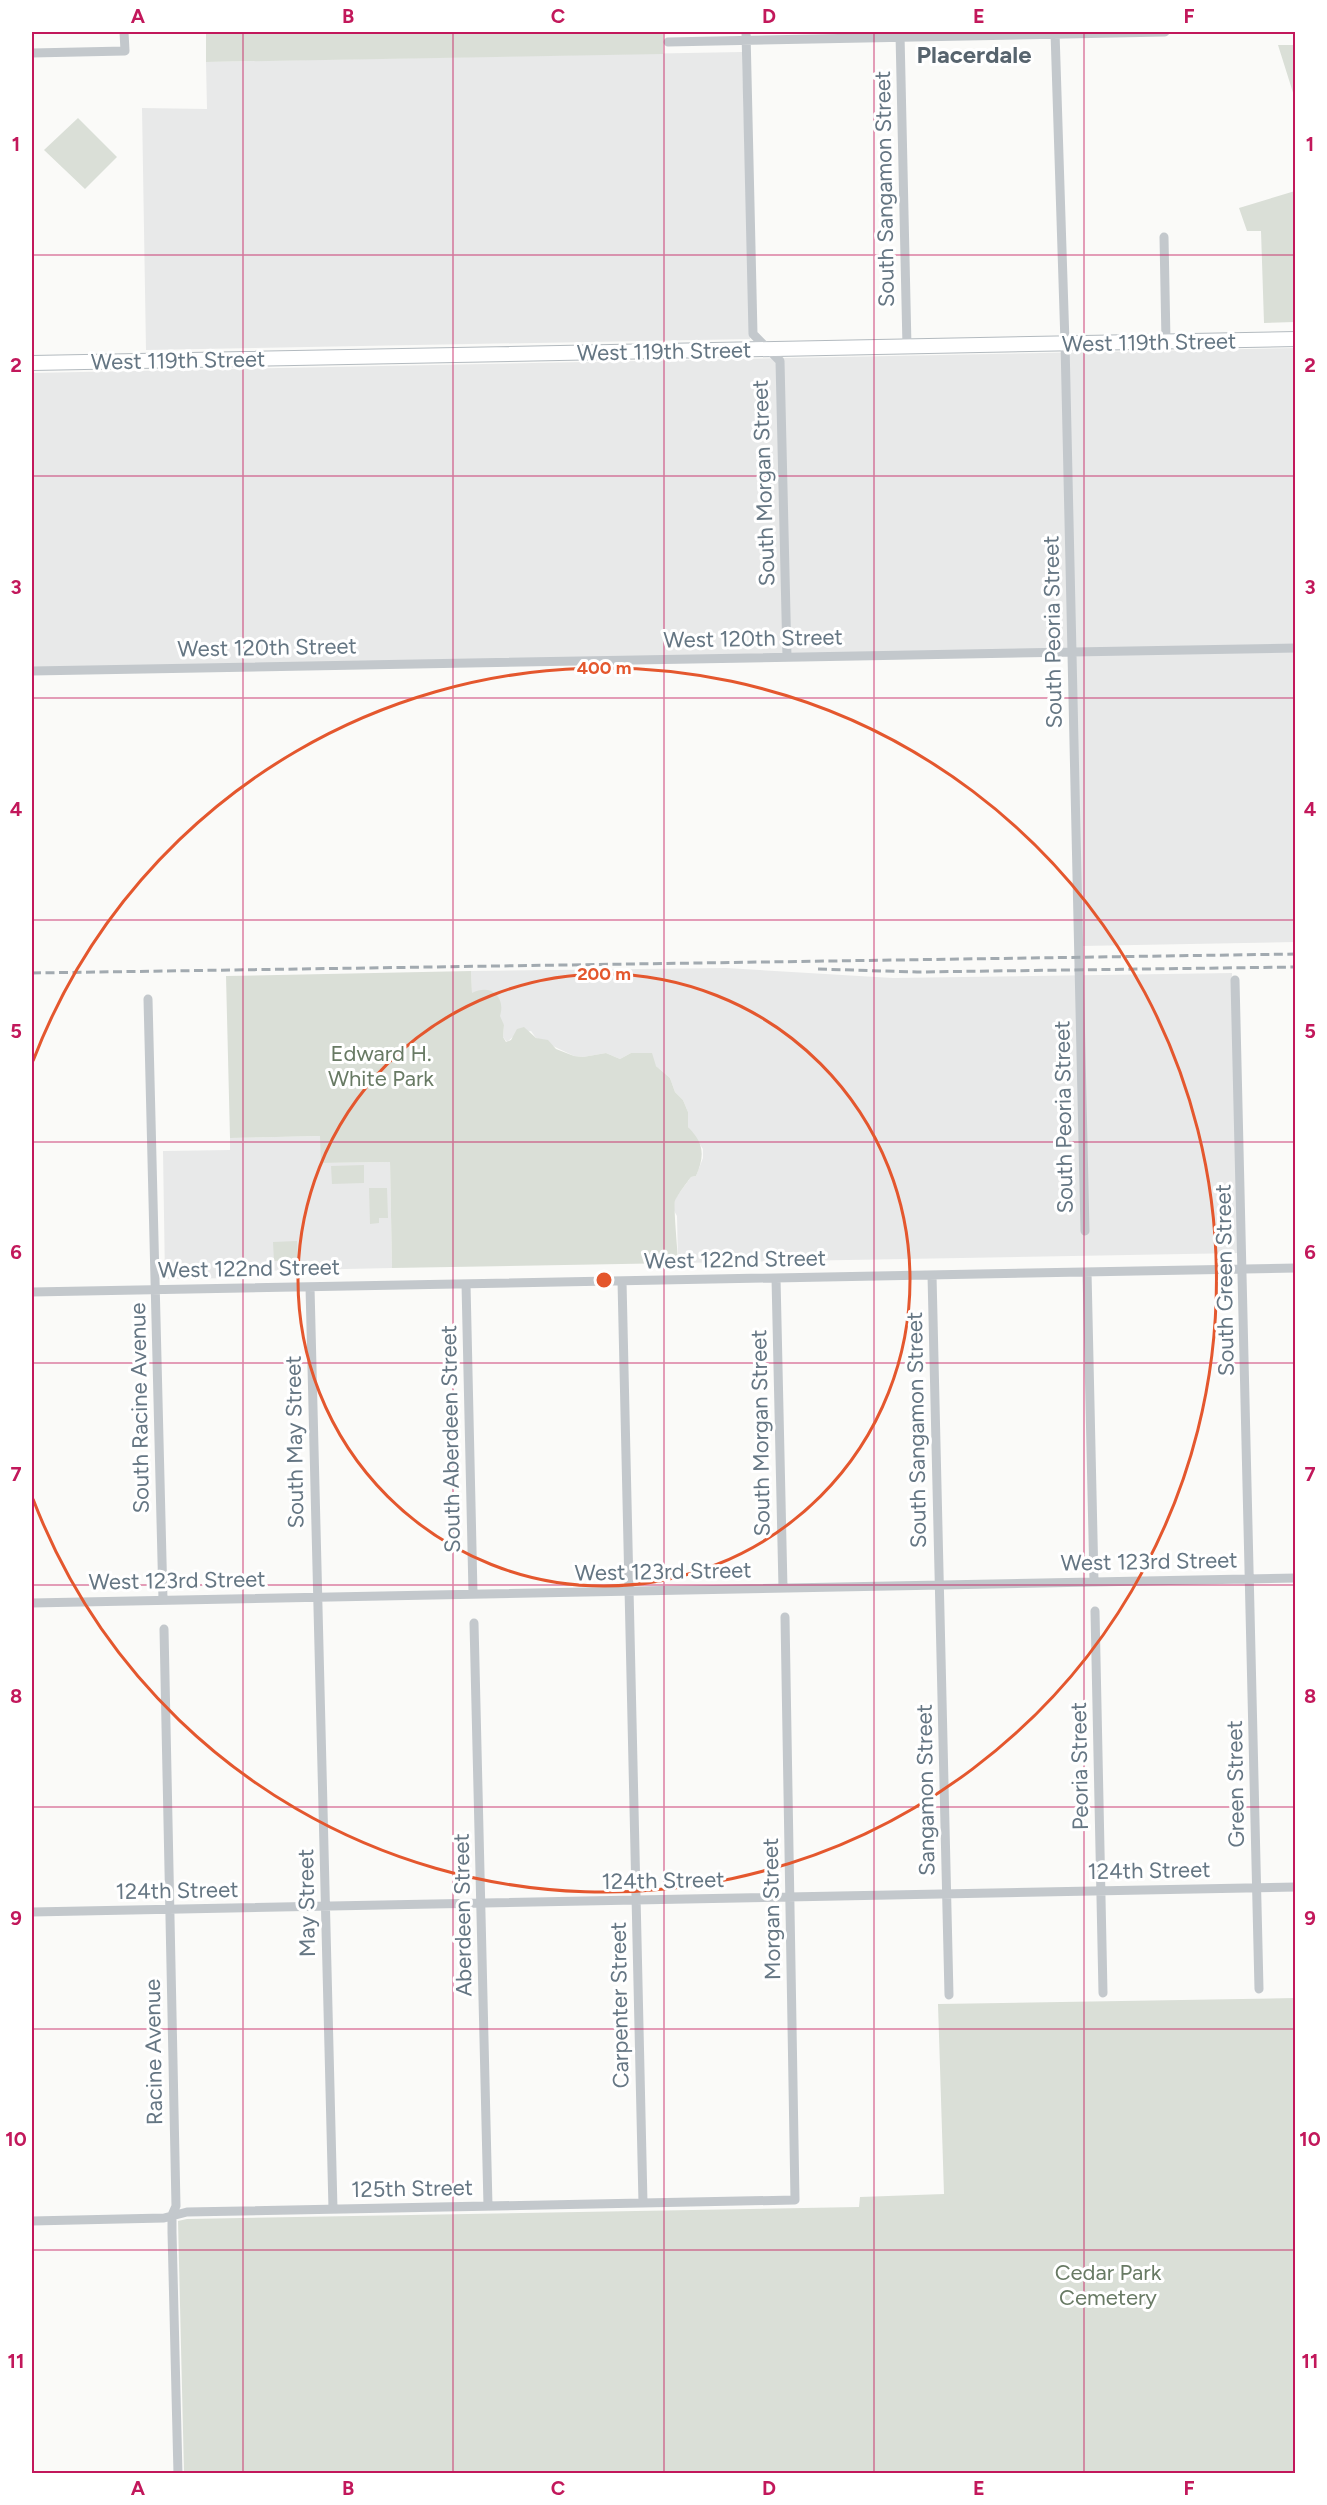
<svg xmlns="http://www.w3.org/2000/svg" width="1327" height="2505" font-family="Figtree,sans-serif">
	<rect width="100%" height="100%" fill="#fafaf8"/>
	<!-- built -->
	<path fill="#e8e9e9" d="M742 52 750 339 146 350 142 108 207 109 206 62Z
		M1295 348V942L1081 946 1073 649 32 669V373Z
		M726 968 893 978 1232 973 1241 1253 678 1263 677 1216 673 1209 675 1199 691 1177 696 1176 703 1158V1149L688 1127V1112L683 1100 675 1092 670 1078 656 1066 631 1053 620 1059 606 1053 583 1057 574 1056 536 1038 531 1031 515 1035 507 1042 503 1037 504 1025 472 994 471 971Z
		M321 1136V1163L390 1162 392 1268 252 1271 236 1278 165 1279 163 1151 230 1150V1138Z"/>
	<!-- green -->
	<path fill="#dadfd7" d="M206 32H663V54L206 62Z
		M1278 45H1295V99Z
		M78 118 117 157 85 189 44 150Z
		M1295 191V322L1264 323 1261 231H1247L1239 208Z
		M471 971 472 993C491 983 506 997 500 1016L504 1025 503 1037 506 1042 511 1040 517 1029 524 1027 536 1038 548 1040 556 1049 574 1056 583 1057 606 1053 620 1059 631 1053H652L656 1066 670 1078 675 1092 683 1100 688 1112V1127C704 1143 705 1155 696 1176L691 1177C688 1181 676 1197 675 1201 673 1204 678 1253 678 1263L392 1268 390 1162 321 1163 320 1136 230 1138 226 976Z
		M364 1165V1183L332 1184 331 1166Z
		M369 1188H387L388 1218H379V1223L370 1224Z
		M297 1241 298 1260 274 1261 273 1242Z
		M1295 1998V2473H184L178 2221 187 2219 859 2207 860 2197 944 2194 938 2004Z"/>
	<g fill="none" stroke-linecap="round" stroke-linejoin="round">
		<!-- secondary casing -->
		<g stroke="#b3babf" stroke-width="16">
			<path id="secondary" d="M32 363 1296 339"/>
		</g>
		<!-- street -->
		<path stroke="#c3c8cc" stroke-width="9" d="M746 32 753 334 780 361 787 657
			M1055 32 1065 343 1085 1231
			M900 34 907 347
			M668 42 1165 32
			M32 53 125 51 124 32
			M1164 237 1166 341
			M32 671 1296 648
			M1235 980 1259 1989
			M148 999 163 1600
			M1087 1272 1094 1581
			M932 1275 949 1995
			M776 1278 783 1588
			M622 1281 643 2203
			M466 1284 473 1593
			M310 1287 333 2209
			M32 1292 1296 1268
			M32 1603 1296 1578
			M1095 1611 1103 1993
			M474 1623 488 2206
			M164 1629 176 2206 172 2215V2232L178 2474
			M32 1912 1296 1887
			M32 2221 164 2218 187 2212 795 2200 785 1617"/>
		<!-- secondary -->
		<use href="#secondary" stroke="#fff" stroke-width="14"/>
		<!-- rail -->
		<path stroke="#a2aab0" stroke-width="3" stroke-dasharray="9 4.5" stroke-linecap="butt" d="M818 969 917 972 1296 967
			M32 973 1296 954"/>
	</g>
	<!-- grid -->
	<path fill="none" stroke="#c2185b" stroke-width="1.5" stroke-opacity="0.55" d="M243 32V2474M453 32V2474M664 32V2474M874 32V2474M1084 32V2474M32 255H1296M32 476H1296M32 698H1296M32 920H1296M32 1142H1296M32 1363H1296M32 1585H1296M32 1807H1296M32 2029H1296M32 2250H1296"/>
	<!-- distance rings -->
	<g fill="none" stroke="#e4572e" stroke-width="3">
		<circle cx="604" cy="1280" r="306"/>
		<path d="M33 1061A612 612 0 1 1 33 1499"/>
	</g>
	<g text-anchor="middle" stroke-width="6" stroke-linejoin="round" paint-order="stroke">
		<!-- street labels -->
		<g font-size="22" fill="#657683" stroke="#fff">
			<text transform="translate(884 189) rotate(-91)" y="8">South Sangamon Street</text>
			<text transform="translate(1149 342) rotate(-1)" y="8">West 119th Street</text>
			<text transform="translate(664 351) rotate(-1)" y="8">West 119th Street</text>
			<text transform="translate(178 360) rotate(-1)" y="8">West 119th Street</text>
			<text transform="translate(763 483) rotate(-92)" y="8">South Morgan Street</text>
			<text transform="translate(1052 632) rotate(-91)" y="8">South Peoria Street</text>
			<text transform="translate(753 638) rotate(-1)" y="8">West 120th Street</text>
			<text transform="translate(267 647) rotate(-1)" y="8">West 120th Street</text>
			<text transform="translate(1063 1117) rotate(-91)" y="8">South Peoria Street</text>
			<text transform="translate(735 1259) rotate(-1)" y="8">West 122nd Street</text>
			<text transform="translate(249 1268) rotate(-1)" y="8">West 122nd Street</text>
			<text transform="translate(1224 1280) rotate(-91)" y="8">South Green Street</text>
			<text transform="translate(139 1408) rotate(-91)" y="8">South Racine Avenue</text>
			<text transform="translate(916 1430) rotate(-91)" y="8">South Sangamon Street</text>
			<text transform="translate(760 1433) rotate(-91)" y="8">South Morgan Street</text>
			<text transform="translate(450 1439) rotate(-91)" y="8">South Aberdeen Street</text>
			<text transform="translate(294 1442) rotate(-91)" y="8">South May Street</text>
			<text transform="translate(1149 1561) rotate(-1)" y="8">West 123rd Street</text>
			<text transform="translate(663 1571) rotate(-1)" y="8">West 123rd Street</text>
			<text transform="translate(177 1580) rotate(-1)" y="8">West 123rd Street</text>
			<text transform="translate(1079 1766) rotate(-91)" y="8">Peoria Street</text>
			<text transform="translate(1235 1784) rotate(-91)" y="8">Green Street</text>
			<text transform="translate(925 1790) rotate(-91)" y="8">Sangamon Street</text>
			<text transform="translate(1149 1870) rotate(-1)" y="8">124th Street</text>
			<text transform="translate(663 1880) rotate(-1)" y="8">124th Street</text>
			<text transform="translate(177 1890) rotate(-1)" y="8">124th Street</text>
			<text transform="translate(306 1903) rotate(-91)" y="8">May Street</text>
			<text transform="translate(771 1909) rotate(-91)" y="8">Morgan Street</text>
			<text transform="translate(462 1915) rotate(-91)" y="8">Aberdeen Street</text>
			<text transform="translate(619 2005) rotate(-91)" y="8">Carpenter Street</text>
			<text transform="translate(153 2052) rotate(-91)" y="8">Racine Avenue</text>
			<text transform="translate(412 2188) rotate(-1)" y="8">125th Street</text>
		</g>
		<!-- park labels -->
		<g font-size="22" fill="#687a64" stroke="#fff">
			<text x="381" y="1061">Edward H.<tspan x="381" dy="25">White Park</tspan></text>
			<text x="1108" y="2280">Cedar Park<tspan x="1108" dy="25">Cemetery</tspan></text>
		</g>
		<!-- neighbourhood labels -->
		<g font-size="24" font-weight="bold" fill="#57646e" stroke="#fff">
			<text x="974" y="63">Placerdale</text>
		</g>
	</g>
	<circle cx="604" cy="1280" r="9" fill="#e4572e" stroke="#fff" stroke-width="3"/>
	<g font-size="18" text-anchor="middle" font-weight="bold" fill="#e4572e" stroke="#fff" stroke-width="6" stroke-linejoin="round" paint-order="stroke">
		<text x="604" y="674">400 m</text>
		<text x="604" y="980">200 m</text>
	</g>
	<!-- border -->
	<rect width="1327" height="2505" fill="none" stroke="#ffffff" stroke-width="66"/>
	<rect x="33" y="33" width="1261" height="2439" fill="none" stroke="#c2185b" stroke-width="2"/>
	<g font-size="20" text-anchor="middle" font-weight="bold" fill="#c2185b">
		<text x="138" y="23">A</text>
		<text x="348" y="23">B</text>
		<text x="558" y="23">C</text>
		<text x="769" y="23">D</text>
		<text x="979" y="23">E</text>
		<text x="1189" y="23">F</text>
		<text x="16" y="151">1</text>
		<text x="1310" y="151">1</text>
		<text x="16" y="372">2</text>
		<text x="1310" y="372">2</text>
		<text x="16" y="594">3</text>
		<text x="1310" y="594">3</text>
		<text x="16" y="816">4</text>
		<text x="1310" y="816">4</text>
		<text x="16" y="1038">5</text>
		<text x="1310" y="1038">5</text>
		<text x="16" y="1259">6</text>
		<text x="1310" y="1259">6</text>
		<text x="16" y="1481">7</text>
		<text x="1310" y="1481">7</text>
		<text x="16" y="1703">8</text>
		<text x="1310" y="1703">8</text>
		<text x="16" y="1925">9</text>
		<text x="1310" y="1925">9</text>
		<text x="16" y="2146">10</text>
		<text x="1310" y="2146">10</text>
		<text x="16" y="2368">11</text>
		<text x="1310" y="2368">11</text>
		<text x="138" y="2495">A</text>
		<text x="348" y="2495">B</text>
		<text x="558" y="2495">C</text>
		<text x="769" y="2495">D</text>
		<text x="979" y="2495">E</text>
		<text x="1189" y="2495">F</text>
	</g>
</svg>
